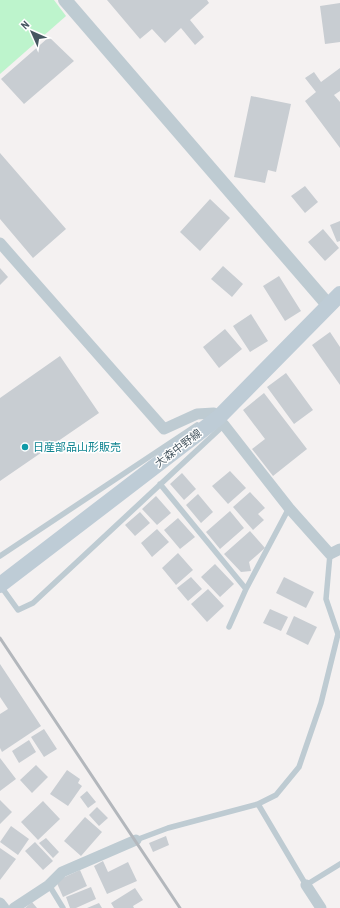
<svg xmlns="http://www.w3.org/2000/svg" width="340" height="908" font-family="'Archivo Narrow','Noto Sans JP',sans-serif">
	<rect width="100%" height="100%" fill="#f4f1f1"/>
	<!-- green -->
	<path fill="#bdf4cc" d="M0 0H54L66 16 0 74Z"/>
	<!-- building -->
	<path fill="#c8cdd2" d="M107 0H207L209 3 190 20 204 37 195 45 181 28 165 43 152 29 140 39Z
		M340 3V42L325 44 320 6Z
		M49 37 74 61 24 104 1 79Z
		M340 68V91L334 95 340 102V148L305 101 316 92 305 78 314 72 321 82Z
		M251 96 291 104 276 172 268 170 265 183 234 177Z
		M0 153 66 229 33 258 0 219Z
		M305 186 318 202 305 213 291 196Z
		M210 199 230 218 200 251 180 232Z
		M340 221V241L337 242 330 225Z
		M323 229 339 248 325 261 308 242Z
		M223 266 243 284 232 297 211 279Z
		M0 268 8 277 0 285Z
		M279 276 301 311 285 321 263 286Z
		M251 314 268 341 250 352 233 326Z
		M225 329 242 349 219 368 203 347Z
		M330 332 340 347V385L312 345Z
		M60 356 99 413 0 481V398Z
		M286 373 313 410 294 424 267 387Z
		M264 393 307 449 273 476 252 449 265 439 243 410Z
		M230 471 246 488 228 504 212 486Z
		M182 473 196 489 184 500 170 484Z
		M250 492 265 508 258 514 264 520 253 530 233 507Z
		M198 494 213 512 201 523 186 505Z
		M156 496 171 513 157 525 142 509Z
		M230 511 244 528 220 549 206 532Z
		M140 512 150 523 135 536 125 525Z
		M178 518 195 537 180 549 164 530Z
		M157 529 169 542 152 557 141 543Z
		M250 531 265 548 249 562 251 571 241 572 224 554Z
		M178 553 193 570 176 585 162 568Z
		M215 564 234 584 220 597 201 577Z
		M191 577 202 589 188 601 177 588Z
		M284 577 314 592 306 608 276 593Z
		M208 589 224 606 207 622 191 604Z
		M270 609 288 617 281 631 263 623Z
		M294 616 317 627 308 645 286 634Z
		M0 664 41 726 2 752 0 748V714L8 709 0 697Z
		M44 729 57 749 44 757 31 737Z
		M29 740 36 752 19 763 12 751Z
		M0 758 16 779 0 791Z
		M36 765 48 777 32 793 20 780Z
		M67 770 80 779 78 783 82 786 68 806 50 794Z
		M87 791 96 802 88 808 80 797Z
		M0 800 12 812 0 824Z
		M43 801 60 819 38 840 21 822Z
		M97 807 108 818 99 826 89 815Z
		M85 817 102 832 81 856 64 841Z
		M11 826 29 839 18 855 0 842Z
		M166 836 169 845 153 852 149 843Z
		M46 838 59 852 53 858 39 843Z
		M35 842 53 861 43 870 25 851Z
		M0 848 16 859 0 880Z
		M103 861 108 872 128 862 137 881 107 894 94 866Z
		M80 870 87 886 63 897 56 881Z
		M91 887 96 899 76 908H70L66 897Z
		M135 888 143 900 133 906 134 908H114L111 903Z
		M32 902 37 908H25Z
		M99 903 102 908H87Z"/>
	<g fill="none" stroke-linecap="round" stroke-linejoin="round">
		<!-- service -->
		<path stroke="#becbd2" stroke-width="5.5" d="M160 484 246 589
			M0 556 197 425
			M0 585 18 610 33 603 224 425
			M229 627 246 589 289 508
			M258 804 306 885 340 864
			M136 840 168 828 258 804 276 795 299 767 321 703 338 634 326 599 330 554
			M49 885 63 908"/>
		<!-- minor -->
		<path stroke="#becbd2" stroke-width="11" d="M0 243 164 429 197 414 214 413 224 425 289 508 330 554 340 549
			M306 885 321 908
			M0 903 4 908
			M14 908 49 885 62 872 136 840"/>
		<!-- tertiary -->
		<path stroke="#becbd2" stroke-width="14" d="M65 0 329 306"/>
		<!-- secondary -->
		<path stroke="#beccd6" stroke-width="16" d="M0 585 218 418 340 294"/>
		<!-- rail -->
		<path stroke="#b3b7bc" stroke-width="3" d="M0 638 180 908"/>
	</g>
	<!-- markers -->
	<circle fill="#0f9aa8" stroke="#fff" stroke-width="1.5" cx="25" cy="447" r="4"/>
	<g text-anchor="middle" stroke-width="3" stroke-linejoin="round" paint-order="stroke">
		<!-- culture labels -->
		<g font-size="11" fill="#0d838f" stroke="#fff" text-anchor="start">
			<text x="33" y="451">日産部品山形販売</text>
		</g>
		<!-- street labels -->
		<g font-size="11" fill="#475761" stroke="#fff">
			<text transform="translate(178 448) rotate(-37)" y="4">大森中野線</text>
		</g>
	</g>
	<!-- north arrow -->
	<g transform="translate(32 32) rotate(315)" stroke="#ffffff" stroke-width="3" paint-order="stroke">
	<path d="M0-3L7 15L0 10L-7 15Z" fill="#475761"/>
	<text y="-6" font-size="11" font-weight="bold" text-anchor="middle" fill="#475761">N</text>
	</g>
</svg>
